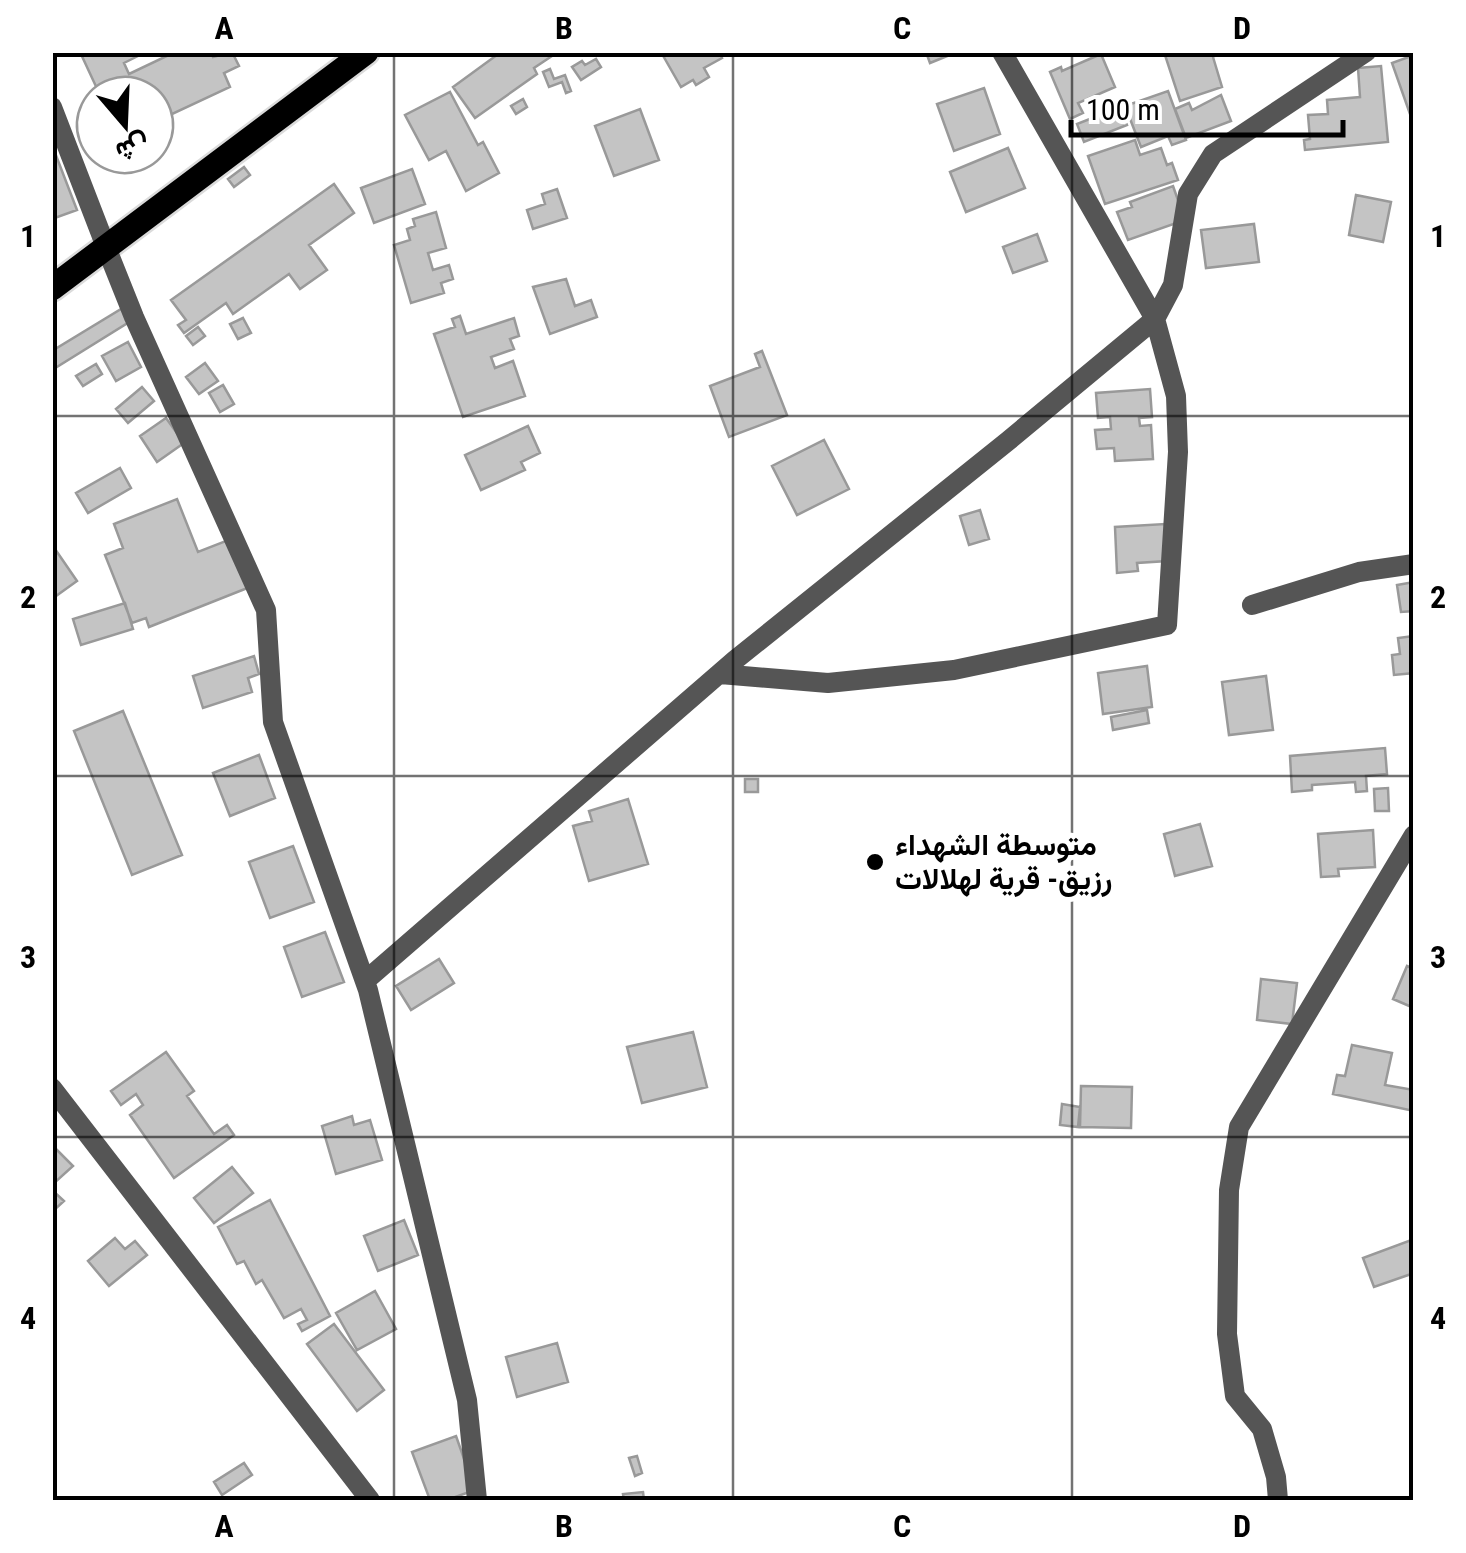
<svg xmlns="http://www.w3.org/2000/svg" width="1466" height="1553" font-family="'Roboto Condensed',Vazirmatn,sans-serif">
	<rect width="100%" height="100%" fill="#fff"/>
	<!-- building -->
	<path fill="#c4c4c4" stroke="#999" stroke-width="2.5" d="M80 52H146L124 63 129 74 175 52H211L213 57 232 52 239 66 224 73 230 87 155 122V95H100Z
		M501 52H549L552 56 534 68 537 74 475 118 453 87Z
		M661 52H719L722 58 704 68 709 77 696 85 693 80 681 87Z
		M926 52H957L930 63Z
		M1164 52H1223L1213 57 1222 87 1180 101Z
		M1101 54 1115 87 1078 103 1083 113 1070 119 1050 72 1061 67 1062 71Z
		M1414 55V113L1410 114 1392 63Z
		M596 59 601 67 581 80 572 67 582 61 585 65Z
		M1381 66 1388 142 1305 150 1304 140 1310 139 1308 115 1328 114 1327 100 1360 97 1358 68Z
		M550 69 554 79 565 75 571 91 566 93 562 82 549 87 543 72Z
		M984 88 1000 134 954 151 937 104Z
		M1168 91 1186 140 1172 145 1168 136 1141 147 1125 106Z
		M450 92 478 145 483 142 499 173 466 191 446 151 429 160 405 115Z
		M1221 95 1231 121 1186 138 1175 109 1189 103 1192 110Z
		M523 99 527 107 516 114 511 106Z
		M1120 107 1127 125 1084 142 1077 124Z
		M640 109 659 160 614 176 595 126Z
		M1135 140 1140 155 1161 148 1167 165 1172 163 1178 180 1105 204 1088 156Z
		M52 145 77 210 52 219Z
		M1008 148 1025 188 966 212 950 172Z
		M106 155H134L111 166Z
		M244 167 250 175 234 187 228 179Z
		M412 169 425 204 374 223 361 188Z
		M334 184 354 213 309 245 327 270 300 289 289 274 233 314 226 303 184 333 178 325 186 320 171 300Z
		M1173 186 1185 220 1128 240 1117 212 1132 207 1130 202Z
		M557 189 567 218 533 229 527 210 545 204 542 194Z
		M1356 195 1391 202 1383 242 1349 235Z
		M436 212 446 248 428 253 433 270 449 265 453 279 441 283 444 293 411 303 394 245 410 240 407 229 415 226 413 219Z
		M1254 224 1259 262 1206 268 1201 230Z
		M1037 234 1047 261 1013 273 1003 247Z
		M566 279 575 306 591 300 597 317 550 334 533 287Z
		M126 306 134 319 52 370V351Z
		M460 316 466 334 514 318 519 336 510 339 514 349 491 357 495 368 513 361 525 396 463 417 434 334 455 327 452 319Z
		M243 318 251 333 238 339 230 324Z
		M198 327 205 336 193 345 186 336Z
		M128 342 141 367 116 381 102 356Z
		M762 351 787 415 729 437 710 386 760 367 755 354Z
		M205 363 218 381 199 394 186 377Z
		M96 364 102 374 83 386 76 376Z
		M223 385 234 404 220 412 209 393Z
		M142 387 154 401 128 423 116 409Z
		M1150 389 1152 417 1139 418 1140 426 1151 425 1153 459 1115 461 1114 448 1097 449 1095 430 1111 429 1110 417 1098 418 1096 393Z
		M166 418 184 443 157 462 140 436Z
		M528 426 540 453 521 462 525 470 481 490 465 455Z
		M824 440 849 489 797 515 772 466Z
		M120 468 131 488 88 513 76 493Z
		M177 499 198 552 236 537 255 585 149 627 146 618 132 623 105 555 123 548 114 524Z
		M980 510 989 539 969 545 960 516Z
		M1165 524 1167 561 1137 563 1138 571 1117 573 1115 527Z
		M55 549 77 581 56 596 52 591Z
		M1414 582V611L1401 612 1397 585Z
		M125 603 133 629 81 645 73 619Z
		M1414 636V673L1394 675 1392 655 1400 654 1398 638Z
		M254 656 259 674 248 678 252 692 203 708 193 676Z
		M1147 666 1152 707 1103 714 1098 673Z
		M1266 676 1273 730 1229 735 1222 682Z
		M1147 710 1149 723 1113 730 1111 717Z
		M123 711 182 855 132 875 74 731Z
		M1385 748 1387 774 1366 776 1367 791 1356 792 1355 782 1312 785V790L1292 792 1290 756Z
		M259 755 275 798 230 816 213 773Z
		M745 779H758V792H745Z
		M1388 788 1389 811H1375L1374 789Z
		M628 799 648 864 589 881 573 826 592 821 589 811Z
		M1200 824 1212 866 1175 876 1164 834Z
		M1373 830 1375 867 1338 869 1339 876 1321 877 1318 834Z
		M293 846 314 902 270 918 249 862Z
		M325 932 344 982 302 997 284 947Z
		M439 959 454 983 411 1010 396 986Z
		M1407 966 1414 969V1008L1393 999Z
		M1261 979 1297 983 1292 1024 1257 1020Z
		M693 1032 707 1087 642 1103 627 1047Z
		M1352 1045 1392 1053 1385 1085 1414 1090V1111L1333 1094 1337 1075 1345 1076Z
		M166 1052 194 1091 187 1096 214 1134 227 1125 234 1135 174 1178 130 1115 143 1105 136 1094 121 1105 111 1091Z
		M1081 1086 1132 1087 1131 1128 1080 1127Z
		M1062 1104 1080 1107 1078 1127 1060 1125Z
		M352 1116 354 1125 370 1120 382 1160 336 1174 322 1126Z
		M52 1145 73 1166 52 1185Z
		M232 1167 253 1193 214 1223 194 1198Z
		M52 1190 64 1201 52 1212Z
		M270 1200 330 1316 302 1331 298 1324 307 1320 301 1309 284 1318 262 1280 256 1284 244 1261 237 1264 218 1227Z
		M404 1220 418 1255 378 1271 364 1236Z
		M115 1238 125 1249 135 1241 147 1255 109 1286 88 1261Z
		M1414 1239V1273L1374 1287 1363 1258Z
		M375 1291 396 1329 357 1350 336 1313Z
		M334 1324 384 1390 357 1411 307 1344Z
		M557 1343 568 1382 517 1397 506 1357Z
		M456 1436 475 1490 447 1500H430L412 1452Z
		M637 1456 642 1473 635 1476 629 1458Z
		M244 1463 252 1475 222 1495 214 1482Z
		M643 1492 644 1500H624L623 1494Z"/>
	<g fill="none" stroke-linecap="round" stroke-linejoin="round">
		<!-- primary casing -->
		<g stroke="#dbdbdb" stroke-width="30">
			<path id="primary" d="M52 288 366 52"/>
		</g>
		<!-- minor -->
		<path stroke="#555" stroke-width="20" d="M106 247 134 317 266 610 273 722 368 990 467 1400 477 1500
			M1252 605 1359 572 1414 564
			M720 674 828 683 954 670 1167 625 1178 452 1176 396 1155 319 1002 52
			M365 981 735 660 1008 441 1155 319 1173 285 1188 194 1213 154 1366 52"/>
		<!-- tertiary -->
		<path stroke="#555" stroke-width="20" d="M52 107 106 247
			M52 1088 370 1500
			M1278 1500 1276 1477 1262 1429 1235 1396 1227 1334 1229 1190 1239 1127 1414 835"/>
		<!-- primary -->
		<use href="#primary" stroke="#000" stroke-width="25"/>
	</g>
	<!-- grid -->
	<path fill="none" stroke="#000" stroke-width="2.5" stroke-opacity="0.55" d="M394 52V1500M733 52V1500M1072 52V1500M52 416H1414M52 776H1414M52 1137H1414"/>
	<!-- markers -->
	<circle fill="#000" stroke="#fff" stroke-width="4" cx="875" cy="862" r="10"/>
	<g text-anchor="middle" stroke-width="10" stroke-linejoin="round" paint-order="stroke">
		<!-- poi labels -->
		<g font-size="30" font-weight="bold" fill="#000" stroke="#fff" text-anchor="start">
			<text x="895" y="855">متوسطة الشهداء<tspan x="895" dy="34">رزيق- قرية لهلالات</tspan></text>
		</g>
	</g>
	<!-- border -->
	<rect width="1466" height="1553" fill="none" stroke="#ffffff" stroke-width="110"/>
	<!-- north arrow -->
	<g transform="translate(125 125) rotate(161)"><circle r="48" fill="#ffffff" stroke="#999999" stroke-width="2.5"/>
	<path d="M0-8L18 38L0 25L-18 38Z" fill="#000000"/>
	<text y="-15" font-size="28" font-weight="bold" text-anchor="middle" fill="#000000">ش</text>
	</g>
	<!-- scale -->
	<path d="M1071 120v15h272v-15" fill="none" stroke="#000000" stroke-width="5"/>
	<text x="1086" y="120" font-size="30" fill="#000000" stroke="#ffffff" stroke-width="8" paint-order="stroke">100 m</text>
	<rect x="55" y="55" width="1356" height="1443" fill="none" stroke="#000" stroke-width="4"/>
	<g font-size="32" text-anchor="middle" font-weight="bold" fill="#000">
		<text x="224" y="39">A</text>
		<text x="564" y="39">B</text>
		<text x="902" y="39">C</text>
		<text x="1242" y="39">D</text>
		<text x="28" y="247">1</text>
		<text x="1438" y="247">1</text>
		<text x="28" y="608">2</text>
		<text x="1438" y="608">2</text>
		<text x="28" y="968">3</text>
		<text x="1438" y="968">3</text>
		<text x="28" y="1329">4</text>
		<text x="1438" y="1329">4</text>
		<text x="224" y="1537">A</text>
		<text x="564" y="1537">B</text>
		<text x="902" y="1537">C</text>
		<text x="1242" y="1537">D</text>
	</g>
</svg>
